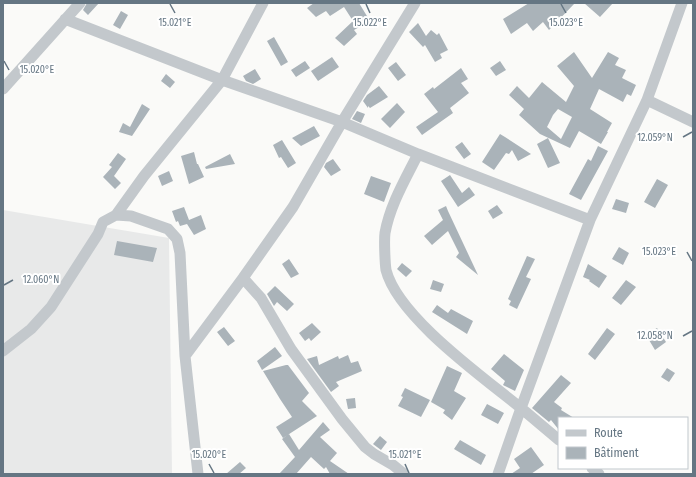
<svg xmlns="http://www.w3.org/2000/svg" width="696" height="477" font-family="'Fira Sans Condensed',sans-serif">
	<rect width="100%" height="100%" fill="#fafaf8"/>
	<!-- built -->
	<path fill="#e8e9e9" d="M3 210 169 238 172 474H3Z"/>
	<!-- building -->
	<path fill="#aab3b9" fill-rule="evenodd" d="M87 3H99L88 15 83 10Z
		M314 3H359L370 21 354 30 357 34 344 46 335 38 353 21 344 7 330 16 326 11 316 17 307 8Z
		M529 3H575L549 30 543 22 533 31 527 23 511 34 503 19Z
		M584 3H613L600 17Z
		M121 11 128 15 120 29 113 25Z
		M418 23 426 36 431 30 437 35 439 33 448 50 440 54 442 58 435 62 425 45 423 47 409 32Z
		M274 37 288 62 281 66 267 41Z
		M574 52 592 78 608 52 619 58 615 65 626 70 622 78 636 85 631 96 627 94 623 102 599 89 590 109 612 123 607 132H608L601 144 579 131 570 148 540 134 519 115 524 109 509 95 517 86 529 98 542 82 566 102 574 86 557 66ZM558 109 572 117 561 139 547 127 553 115Z
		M332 57 339 67 318 81 311 71Z
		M305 61 310 68 296 77 291 70Z
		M500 61 506 70 496 76 490 68Z
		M396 62 406 75 398 81 388 68Z
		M461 68 468 79 461 83 469 93 450 108 453 113 422 135 416 127 438 112 424 94 433 87 434 89Z
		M255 69 261 79 253 84 246 81 243 76Z
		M166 74 175 82 170 88 161 81Z
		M379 86 388 97 370 108 368 106V108L363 101 367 95Z
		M397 103 405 112 390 128 381 119Z
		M142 104 150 109 132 136 119 132 123 123 130 127Z
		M357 111 365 114 361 123 352 119Z
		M314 126 320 136 301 146 292 138Z
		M500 134 505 137 531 154 518 161 512 150 509 154 506 153 494 170 482 162Z
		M548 138 560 163 548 168 537 144Z
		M282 140 296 163 288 168 281 157 279 158 273 145Z
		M462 142 471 154 464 159 455 147Z
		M598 146 608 151 581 200 569 194 588 159 591 161Z
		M194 152 197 164H198L204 177 189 184 181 156Z
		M118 153 126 159 114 176 121 183 115 189 103 177 112 167 109 165Z
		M230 154 235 164 206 169 205 167Z
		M333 159 341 170 331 176 324 167 326 163Z
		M169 171 173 181 162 186 158 176Z
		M450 175 462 193 469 187 475 195 458 207 441 181Z
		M371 176 391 183 384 202 364 194Z
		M657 179 668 185 655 208 644 202Z
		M616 199 629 203 626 213 612 209Z
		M497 205 503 213 493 219 488 211Z
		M446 206 448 211 478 275 456 257 459 253 448 231 432 245 424 236 443 220 438 210Z
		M184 207 189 220 201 215 206 229 194 235 187 224 180 226 178 221 176 222 172 211Z
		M117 241 157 248 153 262 114 255Z
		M619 247 629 253 623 265 612 259Z
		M527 256 535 259 526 277 531 279 517 309 509 305 511 301 508 299Z
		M289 259 299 274 291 278 282 264Z
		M402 263 412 271 406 277 397 269Z
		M588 264 607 276 599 288 589 281 590 280 583 277Z
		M433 280 444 284 441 292 430 289Z
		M626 280 636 287 621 305 612 298Z
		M275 286 294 304 287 311 277 302 274 306 267 294Z
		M437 305 448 313 451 309 473 321 467 334 432 312Z
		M312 323 321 332 311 341 309 338 305 341 299 333Z
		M224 327 235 341 228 346 217 332Z
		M607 328 615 334 595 360 588 354Z
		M657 328 666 342 655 350 646 335Z
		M275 347 282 356 262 370 257 361Z
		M504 354 524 370 515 391 503 385 505 381 491 369Z
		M348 355 351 363 358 361 362 371 336 382 339 386 331 392 307 359 317 356 319 365 338 356 339 359Z
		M286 365H288L309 393 302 401 317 416 283 438 276 427 292 417 280 399 263 371Z
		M447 366 462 373 454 391 466 398 452 420 443 413 445 410 431 402Z
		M667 368 675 373 669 382 661 377Z
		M561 375 571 383 554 402 562 408 561 410 574 418H559V430L551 420 549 422 532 408Z
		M405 388 430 400 421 417 398 406 403 397 401 396Z
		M355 398 356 408 348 409 346 399Z
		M487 404 504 413 498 424 481 415Z
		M323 422 330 430 320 437 337 453 330 461 349 474H330L326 467 324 469 311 457 296 474H279L295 457 282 439 289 434 299 450Z
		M380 436 387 442 381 450 373 444Z
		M460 440 486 455 481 465 454 449Z
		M531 447 544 465 531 474H511L520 468 514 459Z
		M240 462 246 468 239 474H226Z"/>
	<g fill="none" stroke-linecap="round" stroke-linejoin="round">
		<!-- minor -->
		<path stroke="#c3c8cc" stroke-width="11" d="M65 19 222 80 342 122 418 154 590 220
			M3 89 80 3
			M647 100 693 122
			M418 154C405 180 390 205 385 233 384 240 385 263 386 270 398 317 483 377 521 408L498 474
			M243 278 261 298 291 349 342 419 365 447 374 454 393 465 404 474
			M3 351 31 329 51 307 98 234 103 222 116 215
			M185 356 243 278 293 207 342 122 415 3
			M559 440 521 408 590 220 647 100 682 3
			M592 468 599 474
			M198 474 185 356 180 253 177 239 168 229 131 216 116 215 144 176 222 80 263 3"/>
	</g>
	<!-- ticks -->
	<path fill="none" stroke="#657683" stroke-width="1.5" d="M170 4 175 13M366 4 370 13M561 4 566 13M4 61 9 70M683 137 692 132M687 252 692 261M4 285 13 280M683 336 692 331M209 464 214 473M405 464 409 473"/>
	<g font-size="10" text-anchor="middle" fill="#657683" stroke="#fff" stroke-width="4" stroke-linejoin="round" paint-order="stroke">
		<text x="175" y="26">15.021°E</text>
		<text x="370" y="26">15.022°E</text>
		<text x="566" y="26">15.023°E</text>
		<text x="37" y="73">15.020°E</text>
		<text x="655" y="141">12.059°N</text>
		<text x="659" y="255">15.023°E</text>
		<text x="41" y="283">12.060°N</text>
		<text x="655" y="339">12.058°N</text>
		<text x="209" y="458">15.020°E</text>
		<text x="405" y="458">15.021°E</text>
	</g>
	<!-- border -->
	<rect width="696" height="477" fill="none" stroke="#657683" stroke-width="8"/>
	<!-- legend -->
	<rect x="558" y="417" width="130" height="52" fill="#ffffff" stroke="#c1c8cd"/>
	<rect x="566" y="430" width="20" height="6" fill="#c3c8cc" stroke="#c1c8cd"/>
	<text x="594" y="437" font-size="12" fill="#657683">Route</text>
	<rect x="566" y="447" width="20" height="12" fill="#aab3b9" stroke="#c1c8cd"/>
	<text x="594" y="457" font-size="12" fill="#657683">Bâtiment</text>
</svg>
